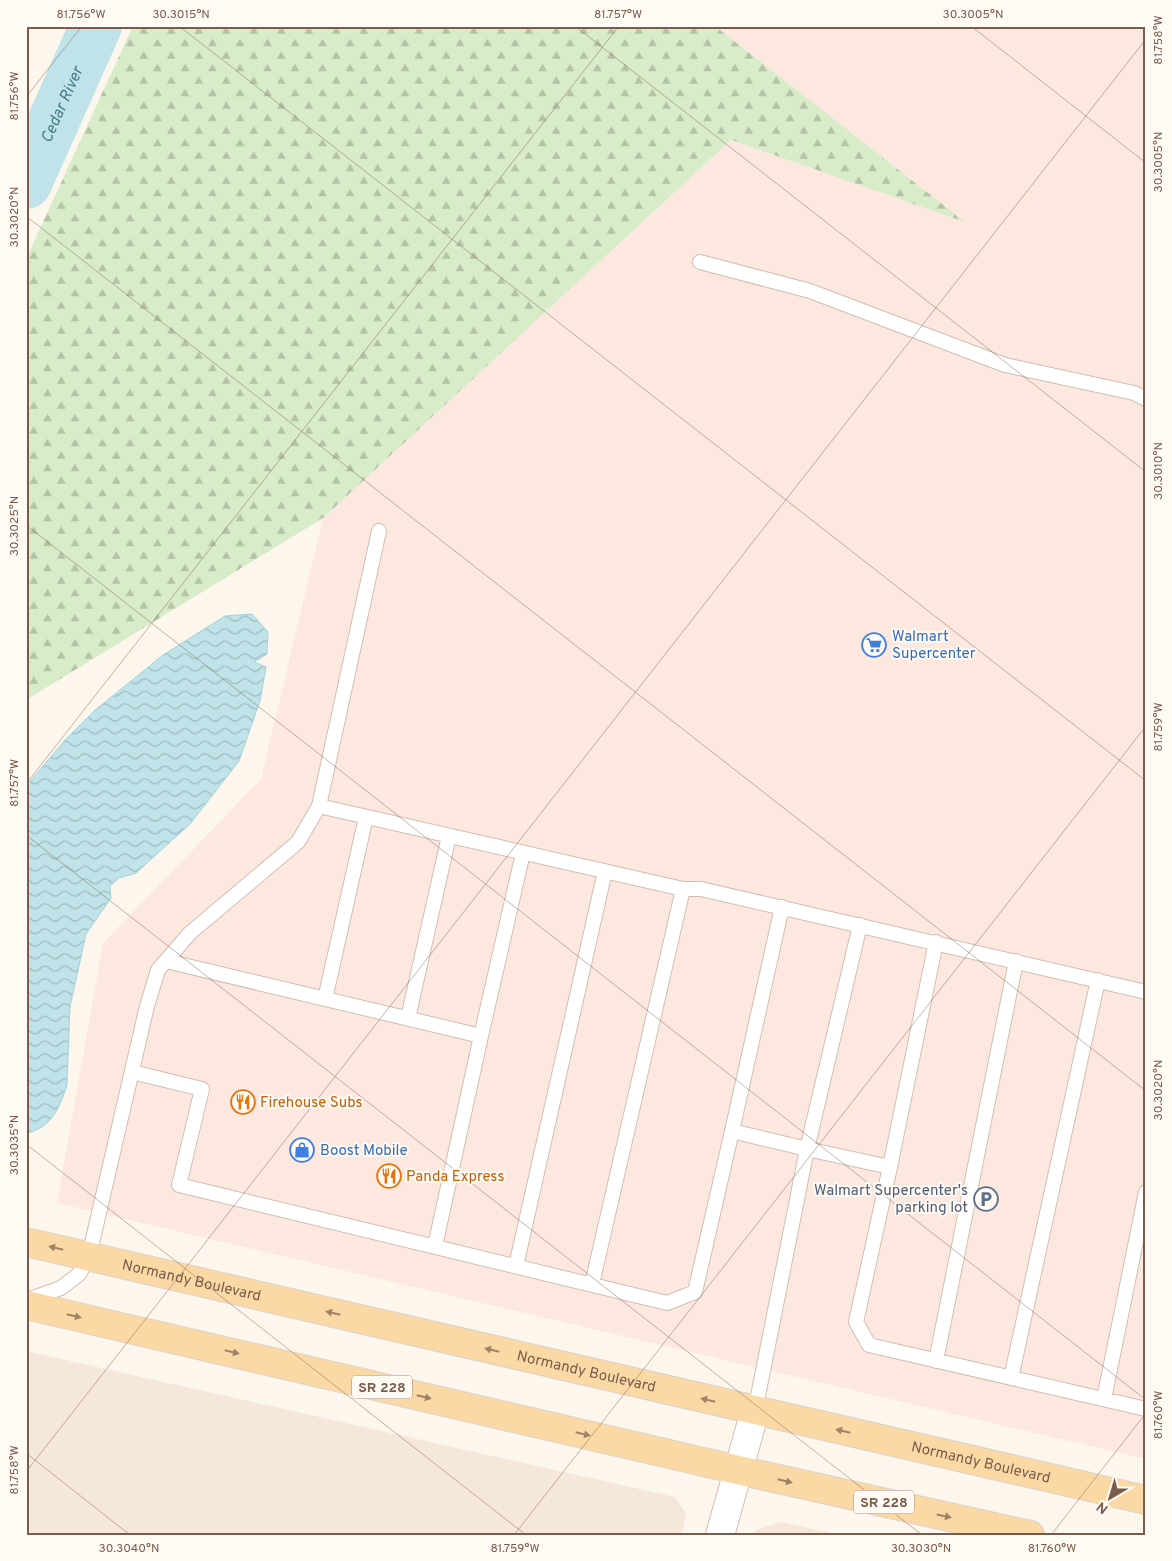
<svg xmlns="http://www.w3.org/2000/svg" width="1172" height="1561" font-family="Overpass,sans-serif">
	<defs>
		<pattern id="forest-firs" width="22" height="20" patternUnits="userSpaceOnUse" patternTransform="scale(1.25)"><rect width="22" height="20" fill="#d8ecc9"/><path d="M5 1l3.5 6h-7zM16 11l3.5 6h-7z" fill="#b4c2a5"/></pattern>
		<pattern id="water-waves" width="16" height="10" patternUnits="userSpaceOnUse" patternTransform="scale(1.25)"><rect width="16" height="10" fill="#bfe3e8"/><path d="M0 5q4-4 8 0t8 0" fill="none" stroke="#a0bbbe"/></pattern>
	</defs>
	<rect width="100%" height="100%" fill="#fdf6ec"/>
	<!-- residential -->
	<path fill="#f5e8da" d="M26 1351 675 1497 686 1513 682 1535H26Z
		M781 1522 841 1535H752L756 1530Z"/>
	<!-- commercial -->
	<path fill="#fde8e0" d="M715 26H1146V1459L57 1203 103 943 261 779 323 518 731 140 963 221Z"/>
	<!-- forest -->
	<path fill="url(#forest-firs)" d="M133 26H715L965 222 731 140 323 518 26 700V259Z"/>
	<!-- water -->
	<path fill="url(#water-waves)" stroke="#a5d3da" d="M252 614 268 632 267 654 254 662 266 667 260 701 239 761 190 824 136 873 119 878 110 886 111 898 86 934 70 1007 67 1085C60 1107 51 1129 26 1133V786L65 740 94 711 163 655 225 616Z"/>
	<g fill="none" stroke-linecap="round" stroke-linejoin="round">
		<!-- river -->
		<path stroke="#bfe3e8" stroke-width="52" id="s1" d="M26 183 96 26"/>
		<!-- lane casing -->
		<g stroke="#d1beb0" stroke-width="16">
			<path id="lane" d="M700 262 810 291 1005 365 1134 393 1146 399
				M319 806 379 531
				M860 925 807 1149 890 1167 856 1322 869 1345 1146 1409
				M166 961 481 1036 435 1246
				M325 999 366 817
				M408 1018 449 836
				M481 1036 523 853
				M132 1072 202 1089 179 1185 667 1303 695 1292 732 1131 807 1149 755 1411
				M732 1131 782 907
				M890 1167 936 942
				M516 1266 605 871
				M592 1284 683 889
				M27 1300 61 1288 79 1274 89 1256 147 1006 158 970 190 933 298 842 319 806 683 889H701L1146 992
				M936 1361 1016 961
				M1011 1378 1098 980
				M1104 1399 1146 1192"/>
		</g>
		<!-- street casing -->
		<g stroke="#d1beb0" stroke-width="30">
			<path id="street" d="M720 1535 755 1411"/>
		</g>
		<!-- primary casing -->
		<g stroke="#dad1cd" stroke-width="30">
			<g id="primary">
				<path id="s2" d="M26 1242 1146 1500"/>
				<path d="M26 1305 738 1470 1030 1535"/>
			</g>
		</g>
		<!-- lane -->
		<use href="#lane" stroke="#fff" stroke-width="14"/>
		<!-- street -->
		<use href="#street" stroke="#fff" stroke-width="28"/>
		<!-- primary -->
		<use href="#primary" stroke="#fbd9a5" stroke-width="28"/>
	</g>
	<!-- one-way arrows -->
	<defs><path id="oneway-solid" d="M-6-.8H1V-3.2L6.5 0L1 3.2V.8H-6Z" transform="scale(1.25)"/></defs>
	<g fill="#a18267">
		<use href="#oneway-solid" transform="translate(56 1248) rotate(-167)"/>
		<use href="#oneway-solid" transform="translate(333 1313) rotate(-167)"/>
		<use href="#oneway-solid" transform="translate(74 1316) rotate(13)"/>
		<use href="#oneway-solid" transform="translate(492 1350) rotate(-167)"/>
		<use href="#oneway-solid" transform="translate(232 1352) rotate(13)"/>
		<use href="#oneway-solid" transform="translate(424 1397) rotate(13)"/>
		<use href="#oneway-solid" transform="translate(708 1400) rotate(-167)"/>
		<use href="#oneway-solid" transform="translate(843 1431) rotate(-167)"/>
		<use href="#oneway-solid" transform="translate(583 1434) rotate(13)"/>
		<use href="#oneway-solid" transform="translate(785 1481) rotate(13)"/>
		<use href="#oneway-solid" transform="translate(944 1516) rotate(12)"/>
	</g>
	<!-- ticks -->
	<path fill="none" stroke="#7a5c4d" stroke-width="1" stroke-opacity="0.45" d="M179 26 1146 781M575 26 1146 472M971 26 1146 163M26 97 82 26M26 216 1146 1091M26 525 1146 1400M26 784 619 26M26 835 922 1535M26 1144 526 1535M26 1453 130 1535M26 1472 1146 39M514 1535 1146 726M1051 1535 1146 1413"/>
	<!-- icons -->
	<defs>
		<g id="supermarket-ring" transform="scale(1.25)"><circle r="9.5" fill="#fffaf3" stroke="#3f7fe0" stroke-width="1.5"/><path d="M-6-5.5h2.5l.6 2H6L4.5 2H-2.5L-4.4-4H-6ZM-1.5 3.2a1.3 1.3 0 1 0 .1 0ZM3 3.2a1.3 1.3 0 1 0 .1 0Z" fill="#3f7fe0"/></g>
		<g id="restaurant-ring" transform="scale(1.25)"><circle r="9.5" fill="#fffaf3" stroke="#e8710a" stroke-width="1.5"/><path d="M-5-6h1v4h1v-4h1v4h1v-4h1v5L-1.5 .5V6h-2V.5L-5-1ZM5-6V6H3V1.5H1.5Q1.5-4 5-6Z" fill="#e8710a"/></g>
		<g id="shop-ring" transform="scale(1.25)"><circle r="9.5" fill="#fffaf3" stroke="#3f7fe0" stroke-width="1.5"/><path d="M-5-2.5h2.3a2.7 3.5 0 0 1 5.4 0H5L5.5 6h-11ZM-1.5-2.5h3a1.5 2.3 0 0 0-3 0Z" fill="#3f7fe0"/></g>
		<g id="parking-ring" transform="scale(1.25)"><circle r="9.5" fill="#fffaf3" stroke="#5c6f8a" stroke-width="1.5"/><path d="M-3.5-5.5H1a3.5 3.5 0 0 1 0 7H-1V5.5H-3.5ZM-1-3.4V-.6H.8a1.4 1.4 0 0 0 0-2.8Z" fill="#5c6f8a"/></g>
	</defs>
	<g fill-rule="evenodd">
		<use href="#supermarket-ring" x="874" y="645"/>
		<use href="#restaurant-ring" x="243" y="1102"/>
		<use href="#shop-ring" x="302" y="1150"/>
		<use href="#restaurant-ring" x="389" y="1176"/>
		<use href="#parking-ring" x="986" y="1199"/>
	</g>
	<g text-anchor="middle" stroke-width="4" stroke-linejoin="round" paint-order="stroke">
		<!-- shield labels -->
		<g fill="#fffaf3" stroke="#a28b7f" stroke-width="1">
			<rect x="352" y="1375.5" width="60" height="23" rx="4"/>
			<rect x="854" y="1490.5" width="60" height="23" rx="4"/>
		</g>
		<g font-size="14" font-weight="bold" fill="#7a5c4d">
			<text x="382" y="1392">SR 228</text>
			<text x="884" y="1507">SR 228</text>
		</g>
		<!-- shop labels -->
		<g font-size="15" fill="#366cbe" stroke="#fffaf3" text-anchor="start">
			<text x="892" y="641">Walmart<tspan x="892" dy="17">Supercenter</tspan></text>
			<text x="320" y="1155">Boost Mobile</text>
		</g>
		<!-- food labels -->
		<g font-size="15" fill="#c56008" stroke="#fffaf3" text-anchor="start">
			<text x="260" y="1107">Firehouse Subs</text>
			<text x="406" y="1181">Panda Express</text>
		</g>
		<!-- service labels -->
		<g font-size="15" fill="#4e5e75" stroke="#fffaf3" text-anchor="end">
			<text x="968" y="1195">Walmart Supercenter's<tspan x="968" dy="17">parking lot</tspan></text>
		</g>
		<!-- street labels -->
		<g font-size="15" fill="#7a5c4d" stroke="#fffaf3">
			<text dy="5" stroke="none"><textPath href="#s2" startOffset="170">Normandy Boulevard</textPath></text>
			<text dy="5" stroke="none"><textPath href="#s2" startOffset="575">Normandy Boulevard</textPath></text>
			<text dy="5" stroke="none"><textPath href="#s2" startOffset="980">Normandy Boulevard</textPath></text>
		</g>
		<!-- water labels -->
		<g font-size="16" font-style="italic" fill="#437c86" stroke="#fffaf3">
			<text dy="6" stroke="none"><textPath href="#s1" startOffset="86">Cedar River</textPath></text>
		</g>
	</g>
	<!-- border -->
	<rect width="1172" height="1561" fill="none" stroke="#fffaf3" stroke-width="55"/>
	<!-- north arrow -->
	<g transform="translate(1110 1498) rotate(218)" stroke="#fffaf3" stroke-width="4" paint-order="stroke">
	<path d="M0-4L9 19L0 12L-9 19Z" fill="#7a5c4d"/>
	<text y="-8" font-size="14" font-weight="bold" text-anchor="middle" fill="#7a5c4d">N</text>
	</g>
	<rect x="28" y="28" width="1116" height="1506" fill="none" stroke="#7a5c4d" stroke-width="2"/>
	<g font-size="12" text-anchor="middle" fill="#7a5c4d">
		<text x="81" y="18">81.756°W</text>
		<text x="181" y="18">30.3015°N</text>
		<text x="618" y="18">81.757°W</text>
		<text x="973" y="18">30.3005°N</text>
		<text transform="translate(1158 40) rotate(-90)" y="4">81.758°W</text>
		<text transform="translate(14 96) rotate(-90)" y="4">81.756°W</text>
		<text transform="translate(1158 162) rotate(-90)" y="4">30.3005°N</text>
		<text transform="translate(14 217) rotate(-90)" y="4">30.3020°N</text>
		<text transform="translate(1158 471) rotate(-90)" y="4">30.3010°N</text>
		<text transform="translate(14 526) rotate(-90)" y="4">30.3025°N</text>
		<text transform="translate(1158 727) rotate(-90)" y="4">81.759°W</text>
		<text transform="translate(14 783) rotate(-90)" y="4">81.757°W</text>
		<text transform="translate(1158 1090) rotate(-90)" y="4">30.3020°N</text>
		<text transform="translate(14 1145) rotate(-90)" y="4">30.3035°N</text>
		<text transform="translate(1158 1415) rotate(-90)" y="4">81.760°W</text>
		<text transform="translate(14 1470) rotate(-90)" y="4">81.758°W</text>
		<text x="129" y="1552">30.3040°N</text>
		<text x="515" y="1552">81.759°W</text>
		<text x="921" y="1552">30.3030°N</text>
		<text x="1052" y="1552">81.760°W</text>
	</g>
</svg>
